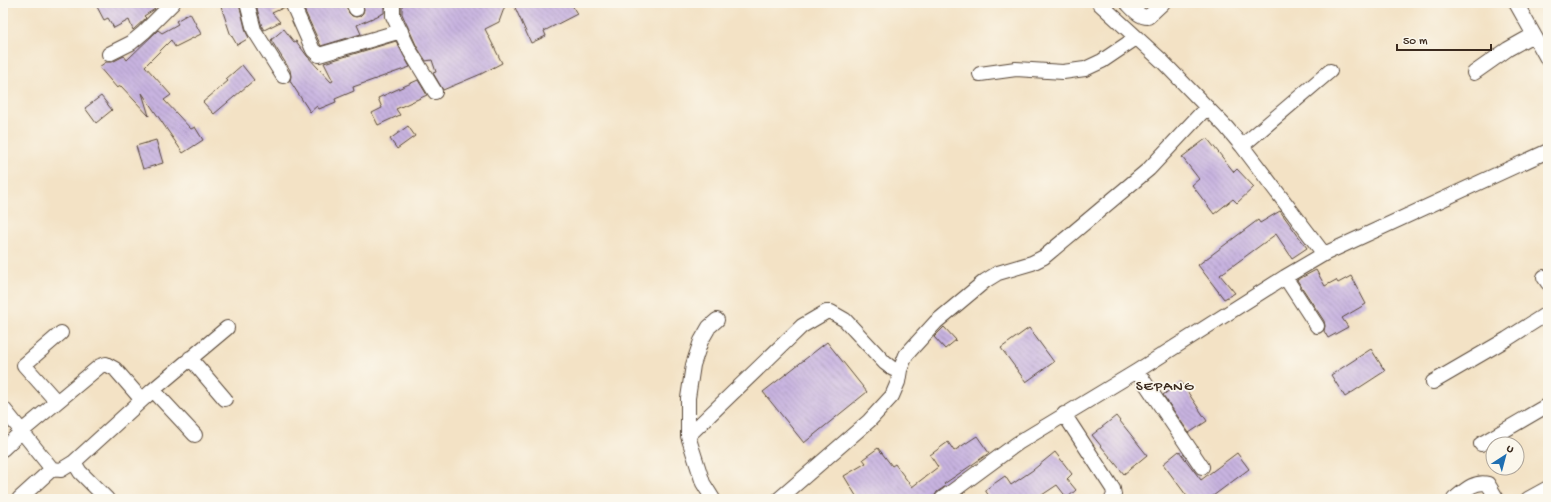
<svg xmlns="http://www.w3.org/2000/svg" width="1551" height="502" font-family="'Gochi Hand',sans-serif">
	<defs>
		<pattern id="building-back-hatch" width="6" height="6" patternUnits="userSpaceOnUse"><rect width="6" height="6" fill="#c7b3e0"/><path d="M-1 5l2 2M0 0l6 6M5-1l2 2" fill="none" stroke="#a392b5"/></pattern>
	</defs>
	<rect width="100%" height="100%" fill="#fbf7ec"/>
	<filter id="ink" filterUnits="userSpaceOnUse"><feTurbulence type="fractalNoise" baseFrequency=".025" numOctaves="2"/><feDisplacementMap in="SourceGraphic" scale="8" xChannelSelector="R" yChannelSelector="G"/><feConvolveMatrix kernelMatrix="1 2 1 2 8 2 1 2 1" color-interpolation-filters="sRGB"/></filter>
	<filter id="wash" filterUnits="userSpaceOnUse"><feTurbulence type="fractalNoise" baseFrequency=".012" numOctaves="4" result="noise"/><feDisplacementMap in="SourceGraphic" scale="16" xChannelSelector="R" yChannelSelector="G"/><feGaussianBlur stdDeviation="0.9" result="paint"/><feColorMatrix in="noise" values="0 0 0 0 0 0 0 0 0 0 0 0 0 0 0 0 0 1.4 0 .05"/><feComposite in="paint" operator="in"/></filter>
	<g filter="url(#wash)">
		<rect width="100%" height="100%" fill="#f3e2c5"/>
		<g id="blocks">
			<!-- building -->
			<path fill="url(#building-back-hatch)" d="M95 3H151L155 9 144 16 146 18 133 30 129 20 114 28 108 18 104 20Z
				M220 3H239L246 32 249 38 237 45 230 33Z
				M259 3H284L285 7 272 13 280 22 264 30 262 27 256 5Z
				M301 3H345L349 13 352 16 356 17 360 16 363 13 364 9 362 3H384V13L357 25 361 34 321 46Z
				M402 3H506L499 22 485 29 502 63 481 74 443 90 433 73 436 72 432 60 426 61 417 47 402 14Z
				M513 3H571L577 14 544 31 546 36 531 43Z
				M190 13 201 34 175 47 171 40 145 66 171 95 164 100 191 129 195 127 203 140 183 153 142 93 149 116 121 86 117 88 99 67 106 62H112L124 56 127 60 158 30 162 33 178 24 176 21Z
				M284 29 294 42 296 41 307 56 331 82 333 81 324 63 396 41 410 67 353 87 354 91 335 99 336 102 319 109 317 106 310 112 290 81 291 76 290 70 271 40Z
				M242 65 254 80 214 114 203 102 228 81 226 79Z
				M418 80 427 95 396 109 400 115 378 125 372 113 382 108 378 98Z
				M101 96 112 110 96 123 85 108Z
				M408 126 415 136 397 149 390 139Z
				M1207 138 1234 172 1237 169 1254 187 1237 203 1233 199 1214 214 1192 185 1199 179 1182 157Z
				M156 140 163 163 143 169 136 146Z
				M1280 211 1307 248 1292 258 1276 234 1220 275 1235 293 1224 299 1198 265 1258 220 1260 223Z
				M1316 270 1325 286 1336 280 1338 283 1351 276 1366 304 1342 318 1348 327 1328 338 1324 331 1325 326 1324 321 1297 280Z
				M944 327 956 340 945 349 934 337Z
				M1029 328 1054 362 1026 382 1001 348Z
				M827 342 867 392 804 443 763 392Z
				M1371 349 1385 371 1345 397 1331 375Z
				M1181 382 1207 421 1189 433 1163 395Z
				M1116 416 1147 455 1124 474 1092 435Z
				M977 436 989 453 944 484 946 486 937 492 933 499H858L844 476 866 463 863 459 878 448 892 466 895 464 912 487 938 467 930 455 948 442 954 451Z
				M1179 451 1201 480 1237 453 1249 469 1209 499H1189L1163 464Z
				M1055 452 1072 474 1067 479 1076 490 1067 498 1057 485 1036 499H991L985 490 1005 476 1011 485 1033 470Z"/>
		</g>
	</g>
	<g filter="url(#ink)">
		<use href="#blocks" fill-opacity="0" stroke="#574637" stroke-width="1"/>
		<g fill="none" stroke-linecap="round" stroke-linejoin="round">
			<!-- minor casing -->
			<g stroke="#574637" stroke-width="16">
				<path id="minor" d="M247 3 254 30 283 76
					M292 3 313 50 319 55 401 31
					M353 3 356 9
					M393 3V16L410 51 435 92
					M1099 3 1162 61 1226 127 1242 146 1324 254
					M1127 3C1133 9 1139 17 1148 17L1163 3
					M1516 3 1548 60
					M109 54 131 43 144 32 173 3
					M1474 73 1508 49 1533 35
					M980 74 1016 69 1063 72 1085 69 1102 61 1136 38
					M1242 146 1330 71
					M1285 277 1317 326
					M1544 277 1548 283
					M190 358 225 399
					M1137 371 1202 467
					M1433 382 1507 339 1548 313
					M153 390 195 435
					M57 402 24 365 61 333
					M3 408 52 469 61 470 74 462
					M1064 414 1113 489 1114 495 1112 499
					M688 436 802 326 826 312H831L845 320 885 363 893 369 900 370
					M1481 444 1548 405
					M3 449 22 431 100 366 106 364 115 369 142 400
					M19 499 52 469
					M107 499 80 472 74 462 153 390 227 328
					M713 499 703 483 688 436V398L693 365 701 341 709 327 717 320
					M779 499 869 421 892 396 898 382 900 370 906 355 936 322 985 281 998 273 1032 263 1044 257 1149 169 1207 107
					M942 499 1018 443 1137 371 1285 277 1324 254 1548 151
					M1454 499C1464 491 1475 480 1488 484L1497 499
					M1528 499 1548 488"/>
			</g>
			<!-- minor -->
			<use href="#minor" stroke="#fff" stroke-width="14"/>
		</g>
	</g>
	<g text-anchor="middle" stroke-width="3.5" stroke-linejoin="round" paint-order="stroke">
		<!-- quarter labels -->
		<g font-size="15" letter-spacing="1" fill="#3b2a1e" stroke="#fbf7ec">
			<text x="1165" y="390">SEPANG</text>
		</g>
	</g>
	<!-- margin -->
	<rect width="1551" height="502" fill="none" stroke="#fbf7ec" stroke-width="16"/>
	<!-- north arrow -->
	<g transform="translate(1505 456) rotate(36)"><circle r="19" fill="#fbf7ec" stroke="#aea59a"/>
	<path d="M0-3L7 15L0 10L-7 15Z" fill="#1f6fb2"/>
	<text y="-6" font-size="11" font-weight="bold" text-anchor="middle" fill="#3b2a1e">U</text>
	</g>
	<!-- scale -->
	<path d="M1397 44v6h94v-6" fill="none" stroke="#3b2a1e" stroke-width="2"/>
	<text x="1403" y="44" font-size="12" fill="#3b2a1e" stroke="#fbf7ec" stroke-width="3" paint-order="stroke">50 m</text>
</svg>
